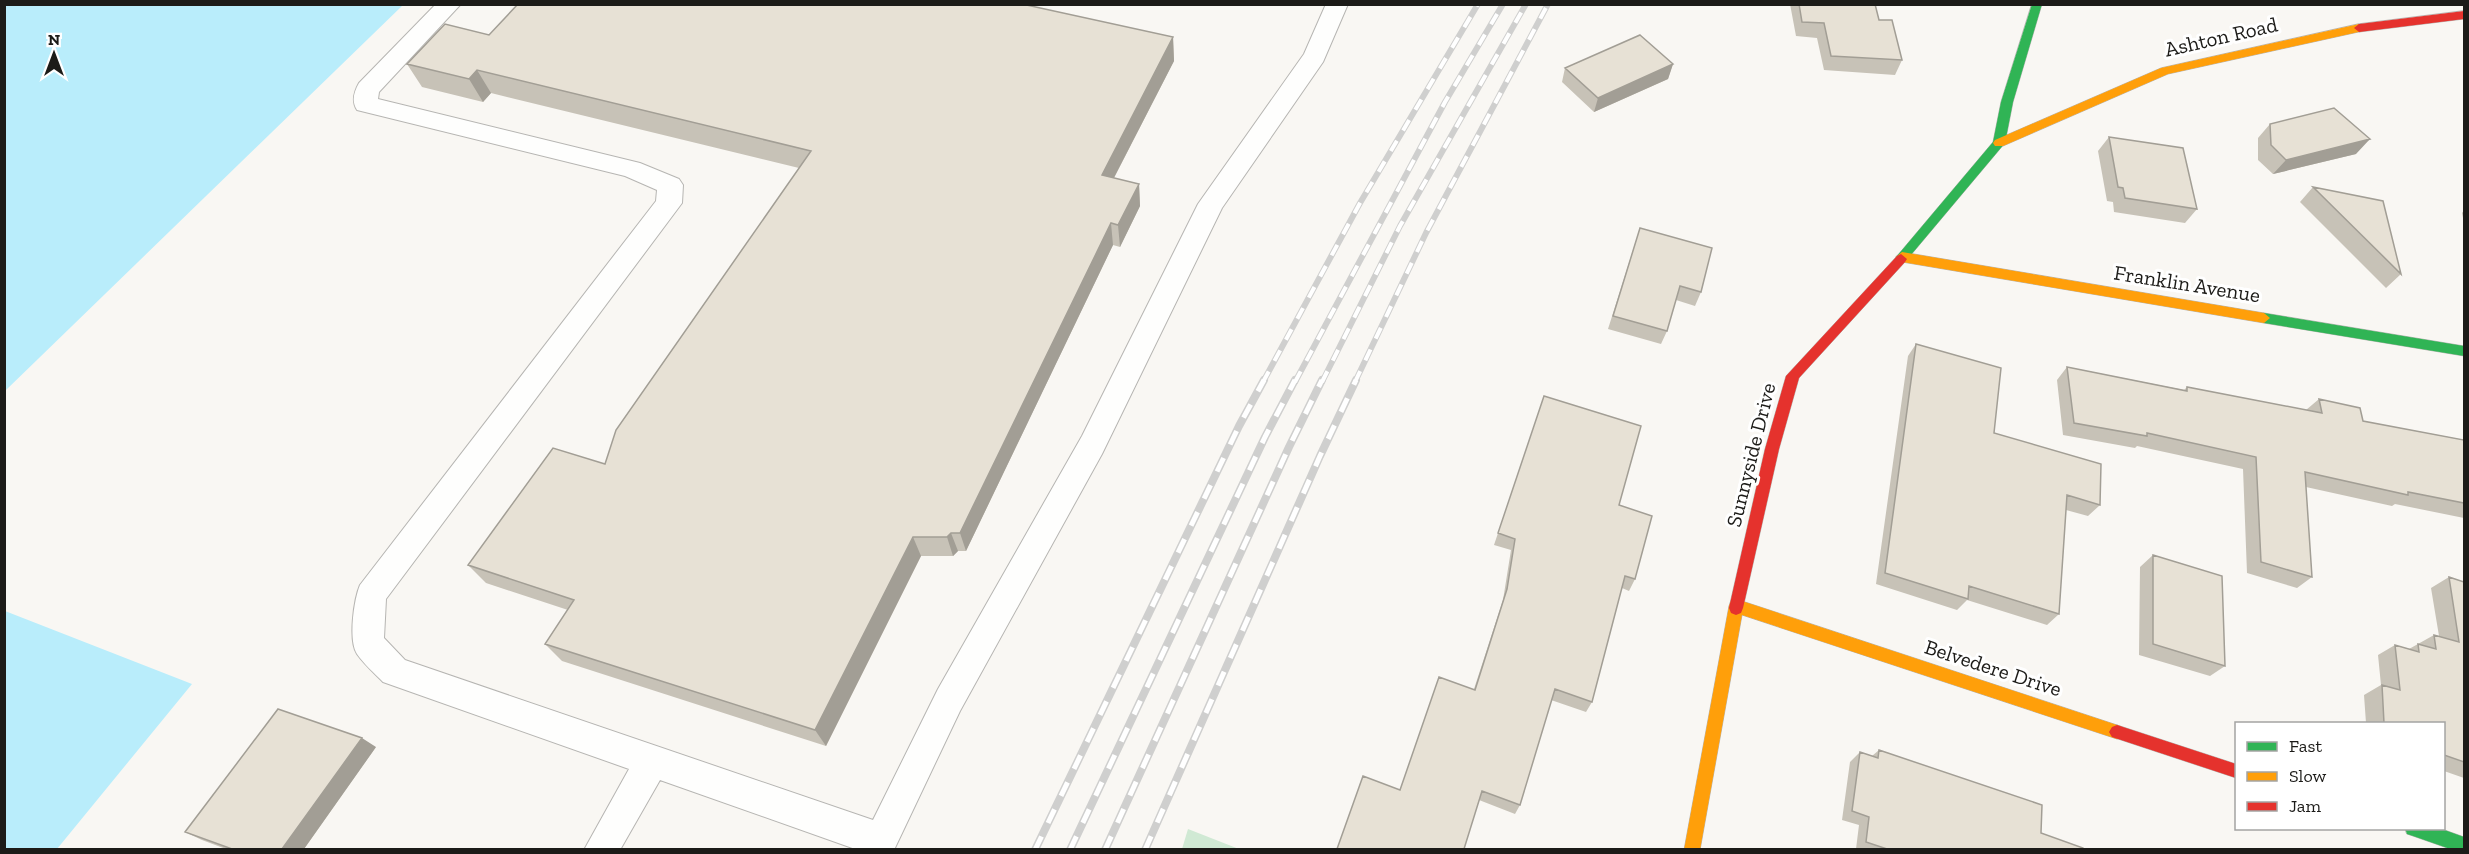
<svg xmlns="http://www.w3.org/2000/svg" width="2469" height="854" font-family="'Zilla Slab',serif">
	<rect width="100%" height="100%" fill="#f9f7f3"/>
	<!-- green -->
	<path fill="#d0e9d4" d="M1188 829 1239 849H1182Z"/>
	<!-- water -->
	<path fill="#b9edfb" d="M5 4H403V5L5 391Z
		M5 611 192 684 57 849H5Z"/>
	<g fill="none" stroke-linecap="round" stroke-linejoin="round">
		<!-- lane casing -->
		<g stroke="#b6b5b2" stroke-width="2">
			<path id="lane" d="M436 4H461L379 92 378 99 640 163 679 179 683 185 682 203 386 599 384 638 405 660 873 820 938 689 1082 436 1198 204 1304 54 1326 4H1348L1323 62 1222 208 1102 454 960 711 894 850H858L660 780 620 850H584L629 769 383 682C374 673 364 664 357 654 348 640 354 599 360 585L656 201 657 190 625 176 357 110C351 101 354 92 359 83Z"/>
		</g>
		<!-- fast casing -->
		<g stroke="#b6b5b2" stroke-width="1">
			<path id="fast" d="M2032 4H2042L2013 102 2005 143 1905 262H1897L1895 259 1897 256 1993 142 2001 102Z
				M2264 313 2464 346V356L2264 323 2258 318Z
				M2405 828H2439L2464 837V850H2453L2413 836 2407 834Z"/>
		</g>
		<!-- slow casing -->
		<g stroke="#b6b5b2" stroke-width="1">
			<path id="slow" d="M2359 24 2364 28 2363 31 2168 74 2003 146H1995L1993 143 1995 140 2161 68Z
				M1902 252 2264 313 2270 318 2264 323 1902 262 1896 257Z
				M1736 599 2117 725 2122 727 2125 732 2122 737 2117 739 1742 615 1700 850H1684L1729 606 1731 601Z"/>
		</g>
		<!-- jam casing -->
		<g stroke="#b6b5b2" stroke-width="1">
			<path id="jam" d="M2464 11V19L2359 32 2354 28 2359 24Z
				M1901 254 1907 259 1905 262 1799 378 1779 449 1743 608 1741 613 1736 615 1731 613 1729 608 1765 449 1786 376 1897 256Z
				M2117 725 2236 764V778L2112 737 2109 732 2112 727Z"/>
		</g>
		<!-- lane -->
		<use href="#lane" fill="#fefefd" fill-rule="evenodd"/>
		<!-- fast -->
		<use href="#fast" fill="#30b455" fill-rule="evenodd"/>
		<!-- slow -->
		<use href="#slow" fill="#ff9f0a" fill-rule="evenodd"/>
		<!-- jam -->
		<use href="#jam" fill="#e5322d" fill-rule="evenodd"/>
		<!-- rail-far1 casing -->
		<g stroke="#cfcfce" stroke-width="6">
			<path id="rail-far1" d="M1263 382 1360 203 1478 4
				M1295 382 1445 102 1503 4
				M1322 382 1400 226 1526 4
				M1355 382 1426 233 1548 4"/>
		</g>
		<!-- rail casing -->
		<g stroke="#cfcfce" stroke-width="8">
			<path id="rail" d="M1035 850 1239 426 1264 380
				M1070 850 1265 437 1295 380
				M1105 850 1289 447 1322 380
				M1145 850 1320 456 1356 380"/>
		</g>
		<!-- rail-far1 -->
		<use href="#rail-far1" stroke="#fff" stroke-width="4" stroke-dasharray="12" stroke-linecap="butt"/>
		<!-- rail -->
		<use href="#rail" stroke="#fff" stroke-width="5" stroke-dasharray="15" stroke-linecap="butt"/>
	</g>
	<!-- wall -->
	<path fill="#c7c2b7" d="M1790 4H1875L1879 20 1902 60 1895 75 1824 70 1817 38 1796 36Z
		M489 35 1173 37 1174 61 1114 178 1139 184 1140 206 1120 247 1113 245 966 551H958L953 556H921L826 746 562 661 545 644 568 610 486 583 468 565 605 464 799 168 491 93 483 102 422 87 407 64Z
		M1673 64 1668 79 1594 112 1562 82 1565 68Z
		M2270 124 2356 154 2273 174 2258 160V138Z
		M2109 137 2197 209 2185 223 2114 212 2113 202 2107 201 2098 151Z
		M2313 187 2401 274 2386 288 2300 202Z
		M2464 210V223L2462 213Z
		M1640 228 1701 292 1695 306 1676 300 1667 331 1661 344 1608 329Z
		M1916 344 1994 433 2100 505 2088 516 2066 510 2059 614 2047 625 1967 600 1957 610 1876 584 1908 356Z
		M2067 367 2184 390 2187 387 2306 410 2319 399 2363 421 2464 440V518L2395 504 2392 506 2306 487 2312 577 2297 588 2247 573 2243 469 2137 446 2135 448 2063 435 2057 380Z
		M1544 396 1619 505 1635 579 1629 591 1622 588 1592 702 1586 712 1551 700 1520 805 1515 814 1479 800 1400 790 1474 689 1503 600 1511 550 1494 545Z
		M2153 555 2225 666 2210 676 2139 655 2140 567Z
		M2449 577 2464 582V778L2444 771V723H2366L2364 695 2381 685 2378 655 2395 645 2409 649 2434 635 2439 636 2431 588Z
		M376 747 304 849H226L202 840 185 832Z
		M1879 750 2041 833 2083 849H1856L1859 825 1842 820 1850 762 1860 752 1872 756Z"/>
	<!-- shaded-wall -->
	<path fill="#a29e95" d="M1173 37 1174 61 1104 197 1102 175Z
		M1673 64 1668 79 1594 112 1598 98Z
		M477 70 491 93 483 102 469 79Z
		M2370 139 2356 154 2273 174 2286 160Z
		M1139 184 1140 206 1120 247 1118 225Z
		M1111 223 1113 245 966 551 960 533Z
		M951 533 958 551 953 556 947 537Z
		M913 537 921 556 826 746 815 730Z
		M362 738 376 747 304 849H282Z"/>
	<!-- building -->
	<path fill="#e7e1d5" stroke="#a29e95" stroke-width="1.5" d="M518 4H1022L1173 37 1102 175 1139 184 1118 225 1111 223 960 533H951L947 537H913L815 730 545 644 574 600 468 565 553 448 605 464 616 430 811 151 477 70 469 79 407 64 445 24 489 35Z
		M1799 4H1875L1879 20H1892L1902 60 1831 56 1824 23 1802 22Z
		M1640 35 1673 64 1598 98 1565 68Z
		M2334 108 2370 139 2286 160 2271 145 2270 124Z
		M2109 137 2183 148 2197 209 2125 198 2123 188 2118 187Z
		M2313 187 2383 201 2401 274Z
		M1640 228 1712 248 1701 292 1680 286 1667 331 1613 316Z
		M1916 344 2001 368 1994 433 2101 464 2100 505 2067 495 2059 614 1969 586 1968 599 1885 573Z
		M2067 367 2187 391V387L2322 413 2319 399 2360 408 2363 421 2464 440V503L2408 492V495L2305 472 2312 577 2261 562 2256 457 2147 433V436L2074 423Z
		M1544 396 1641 426 1619 505 1652 516 1635 579 1625 576 1592 702 1555 689 1520 805 1482 791 1464 849H1337L1363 776 1400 790 1439 677 1475 690 1507 589 1515 539 1498 533Z
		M2153 555 2222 576 2225 666 2153 644Z
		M2449 577 2464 582V762L2444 755V723H2384L2382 685 2400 690 2395 645 2419 652 2418 644 2436 649 2434 635 2459 642Z
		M278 709 362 738 282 849H232L185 832Z
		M1879 750 2042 805 2041 833 2083 848V849H1887L1866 842 1869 817 1852 811 1860 752 1878 758Z"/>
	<g text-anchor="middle" stroke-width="6" stroke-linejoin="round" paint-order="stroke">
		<!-- street labels -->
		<g font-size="21" fill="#1c1b18" stroke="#fff">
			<text transform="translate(2221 37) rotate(-13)" y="7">Ashton Road</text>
			<text transform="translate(2187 284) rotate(9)" y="7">Franklin Avenue</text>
			<text transform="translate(1751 455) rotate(-76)" y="7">Sunnyside Drive</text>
			<text transform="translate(1993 668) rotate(18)" y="7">Belvedere Drive</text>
		</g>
	</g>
	<!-- border -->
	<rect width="2469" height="854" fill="none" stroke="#1c1b18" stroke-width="12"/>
	<!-- legend -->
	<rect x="2235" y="722" width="210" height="108" fill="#ffffff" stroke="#a4a4a3" stroke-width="1.5"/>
	<rect x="2247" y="742" width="30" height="9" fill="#30b455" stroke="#a4a4a3" stroke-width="1.5"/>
	<text x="2289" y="752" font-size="18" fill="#1c1b18">Fast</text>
	<rect x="2247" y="772" width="30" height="9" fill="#ff9f0a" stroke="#a4a4a3" stroke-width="1.5"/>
	<text x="2289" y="782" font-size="18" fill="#1c1b18">Slow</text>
	<rect x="2247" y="802" width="30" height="9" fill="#e5322d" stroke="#a4a4a3" stroke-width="1.5"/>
	<text x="2289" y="812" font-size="18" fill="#1c1b18">Jam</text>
	<!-- north arrow -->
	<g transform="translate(54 54)" stroke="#ffffff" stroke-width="4.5" paint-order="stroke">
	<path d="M0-4.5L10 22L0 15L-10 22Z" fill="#1c1b18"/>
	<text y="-9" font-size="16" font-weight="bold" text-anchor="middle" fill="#1c1b18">N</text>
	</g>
</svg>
